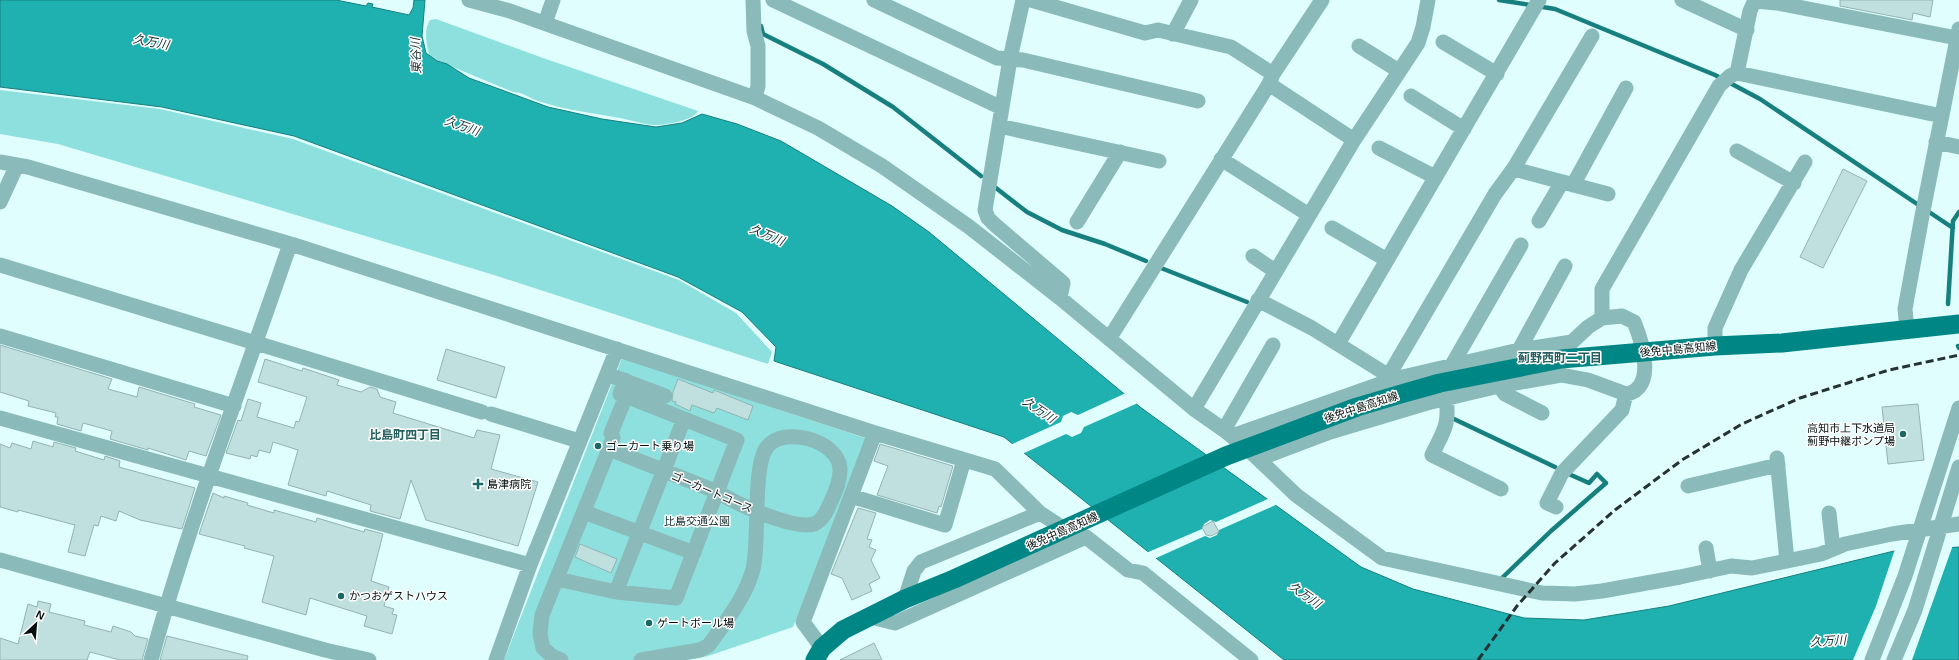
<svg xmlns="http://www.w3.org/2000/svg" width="1959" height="660" font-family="Arial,'Noto Sans JP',sans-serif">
	<rect width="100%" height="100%" fill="#dffefd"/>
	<!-- green -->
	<path fill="#8ee0de" d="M436 19 543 58 698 111C694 120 666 125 656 125 644 125 631 120 620 118 593 113 564 110 538 101 529 98 523 92 513 92L448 65 432 64C428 51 422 32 430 20Z
		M0 90 160 109 293 139 679 280 736 313 772 352 768 364 494 275 250 201 58 144 0 134Z
		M622 358 868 439 793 627 708 656 687 660H504Z"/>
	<!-- water -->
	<path fill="#1fb1b0" stroke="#17807f" d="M0 0H336L366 6 368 3 373 4 372 7 409 15 413 8 414 0H425L422 36 426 53 437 61 447 64 469 78 548 107 602 119 656 127 682 123 702 114 737 124 781 141 892 206 929 232 1140 407 1361 567 1413 589 1524 618 1584 620 1669 606 1894 551 1959 547V660H1284L1004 437 774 361 776 347 742 312 678 277 294 136 162 107 0 87Z"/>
	<!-- pier -->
	<path fill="#dffefd" d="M1126 393 1138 403 1084 427 1081 433 1072 437 1066 434 1022 454 1010 445 1061 422 1063 416 1071 412 1078 415Z
		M1270 498 1278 504 1219 530 1217 535 1210 538 1205 536 1154 559 1146 553 1202 529 1204 524 1210 520 1216 522Z
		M1953 545 1912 660H1853L1876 606 1895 549Z"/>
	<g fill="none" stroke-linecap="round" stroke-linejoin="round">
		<!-- stream -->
		<path stroke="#17807f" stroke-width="4.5" d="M1499 0 1555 9 1715 75 1760 99 1953 228
			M761 26 763 34 823 64 893 107 981 176
			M996 188 1027 212 1062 230 1105 244 1146 261
			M1161 268 1247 302
			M1948 304 1953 221 1959 212
			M1958 346 1959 348
			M1454 419 1555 467
			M1503 577 1551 531 1606 483 1597 474 1589 483 1571 475"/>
	</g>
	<!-- building -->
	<path fill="#c0e0df" stroke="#93b2b1" d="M1840 0H1933L1930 17 1913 13 1912 20 1840 6Z
		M1843 169 1867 181 1823 268 1800 257Z
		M0 345 112 379 108 389 137 397 139 387 195 404 194 407 221 415 206 456 189 451 186 460 148 448V450L110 439 112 431 83 423 81 431 57 424 58 417H55L56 413 28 406 29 401 0 392Z
		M446 349 505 367 496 398 437 380Z
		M265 359 302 371 303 368 339 380 337 385 361 392 370 387 377 389 380 397 396 402 393 413 474 438 477 430 500 435 491 469 538 482 518 546 426 520 411 480 400 519 370 511 371 505 327 491 326 496 288 485 298 450 273 442 270 453 259 450 257 457 251 455 250 459 226 453 238 420 241 421 248 399 261 403 257 417 294 428 296 421 299 422 307 397 258 382Z
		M678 379 713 393 714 390 719 392 753 406 748 420 717 408 714 413 692 405 690 411 675 404 676 402 672 401 673 392Z
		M1918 404 1924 460 1888 464 1882 407Z
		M33 441 53 447 54 442 76 448 75 451 104 460 105 456 120 461 119 467 195 488 182 529 140 520 119 511 116 521 101 516 98 526 94 525 85 556 68 552 75 525 18 510V512L0 507V444L10 448 12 443 31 449Z
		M880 444 953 466 941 507 939 506 937 513 877 495 888 466 874 461Z
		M213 493 224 498V496L248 503 247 505 274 513V510L316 522 317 518 364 532 365 529 383 534 371 581 389 587 384 606 394 609 392 614 397 615 392 634 364 626 367 616 310 598 306 615 262 602 274 556 244 548 245 546 199 534Z
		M858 508 876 513 867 539 872 540 869 547 876 550 871 560 880 578 869 584 872 591 852 600 842 578 831 574Z
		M1213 521 1219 532 1211 536 1206 535 1202 527Z
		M580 544 617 559 611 573 575 557Z
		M38 601 51 604 49 612 85 621 84 625 111 632 113 626 131 632 135 636 148 639 142 660H120L90 652 87 660H0V638L18 644 28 604 37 607Z
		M167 636 248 656 247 660H160Z
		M874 643 882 660H840Z"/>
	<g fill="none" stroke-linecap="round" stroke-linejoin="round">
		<!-- minor -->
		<path stroke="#8abab9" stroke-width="15" d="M469 0 510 11 755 98 818 128 882 166 968 226 1060 298 1194 409 1224 430 1251 452 1296 495 1382 558 1542 593 1575 594 1602 591 1680 577 1731 566 1752 568 1821 554 1845 544 1892 534 1959 524
			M753 0 754 31 758 46V86L755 98
			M773 0 1002 108
			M874 0 997 58 1023 60 1198 101
			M1023 0 1010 59 985 210 988 218 994 224 1063 283 1060 298
			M1031 0 1145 33 1158 30 1231 47 1273 74 1269 84
			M1682 0 1747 30
			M1755 1 1777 3 1957 38
			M545 23 553 0
			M1173 34 1191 0
			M1443 42 1497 74
			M1359 46 1399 71
			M1737 73 1942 116
			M1273 74 1322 0
			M1411 96 1464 129
			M999 126 1159 161
			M1936 142 1959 147
			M1379 148 1435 177
			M1737 151 1794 183
			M1221 159 1309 215
			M0 162 28 167 294 245 875 433 995 469 1040 513 1060 526 1086 537 1128 570 1143 573 1251 660
			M1514 169 1608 194
			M1573 185 1626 88
			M0 202 17 165
			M1539 221 1562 182
			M1077 222 1120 152
			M1332 228 1387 260
			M1253 256 1275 271
			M0 265 482 412
			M1258 300 1312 328 1394 379 1519 350 1572 342 1588 327 1602 318 1622 316 1634 322C1642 341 1657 389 1626 394L1588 380 1561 375 1499 386 1427 403 1330 432 1259 459
			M1602 318V289L1719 86 1730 76 1737 73 1750 11 1755 0
			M1907 329 1905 309 1922 216 1959 29
			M0 336 234 406
			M1109 339 1269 84 1354 140
			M1338 344 1539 0
			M1715 346V328L1741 270 1805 162
			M1519 350 1565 266
			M1452 365 1521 245
			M1389 375 1495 194 1514 168 1592 36
			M615 377 665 396
			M1499 386 1505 394 1542 413
			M1446 399C1450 425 1443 432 1432 455L1501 489
			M1194 409 1354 140 1418 43 1423 27 1428 0
			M491 414 579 441
			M0 418 530 565
			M1224 430 1273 345
			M1232 436 1394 379
			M609 449 718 492C736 504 794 530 814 524 821 521 825 515 828 508 833 496 841 482 840 468 838 441 785 425 767 447 752 466 760 542 753 569 746 597 725 622 709 645L700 650 641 660
			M1777 458 1787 561
			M1688 486 1778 465
			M851 496 945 525 964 460
			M1556 507 1547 503 1562 473 1622 410 1626 394
			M584 512 694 553
			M1829 513 1833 549
			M1706 548 1710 571
			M0 560 325 650 369 660
			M557 579 616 592 684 419
			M616 592 676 598 737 440 626 396
			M905 599 914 571 921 562 1040 513
			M871 617 895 623 1086 537
			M822 648 803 622 875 433
			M151 660C190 519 243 382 290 244
			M496 660 530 565 617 349
			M561 660 552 656 543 648 540 634 542 615 609 449 613 438 611 433 626 396 620 394 625 380
			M1872 660 1905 576 1959 408
			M1894 660 1915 610 1959 467"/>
		<!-- major -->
		<path stroke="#008685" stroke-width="19" d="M815 660 822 648 843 630 905 599 954 579 1226 456 1357 407 1401 394 1440 383 1561 359 1715 346 1782 343 1959 324"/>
		<!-- rail -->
		<path stroke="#253231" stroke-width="3" stroke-dasharray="8 4" stroke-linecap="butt" d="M1478 660 1517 606 1555 563 1615 510 1682 460 1742 424 1800 398 1889 370 1959 355"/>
	</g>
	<!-- markers -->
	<g fill="#1b6867" stroke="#fff" stroke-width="1.5">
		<circle cx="1903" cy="434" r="4"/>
		<circle cx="598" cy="446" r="4"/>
		<path d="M476 478h4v4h4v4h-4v4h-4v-4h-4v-4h4z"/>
		<circle cx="341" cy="596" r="4"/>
		<circle cx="649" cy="623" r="4"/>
	</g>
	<g text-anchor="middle" stroke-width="3" stroke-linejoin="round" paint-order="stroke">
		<!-- street labels -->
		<g font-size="11" fill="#040e0d" stroke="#fff">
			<text transform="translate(1678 349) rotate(-5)" y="4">後免中島高知線</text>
			<text transform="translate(1361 407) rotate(-18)" y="4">後免中島高知線</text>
			<text transform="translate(712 492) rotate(23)" y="4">ゴーカートコース</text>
			<text transform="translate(1062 531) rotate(-24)" y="4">後免中島高知線</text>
		</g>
		<!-- poi labels -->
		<g font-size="11" fill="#040e0d" stroke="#fff" text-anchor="start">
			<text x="1895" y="432" text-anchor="end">高知市上下水道局<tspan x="1895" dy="13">薊野中継ポンプ場</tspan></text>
			<text x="606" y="450">ゴーカート乗り場</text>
			<text x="487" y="488">島津病院</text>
			<text x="349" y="600">かつおゲストハウス</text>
			<text x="657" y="627">ゲートボール場</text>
		</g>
		<!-- park labels -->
		<g font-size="11" fill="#1a3030" stroke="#fff">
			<text x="697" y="525">比島交通公園</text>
		</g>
		<!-- water labels -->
		<g font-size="12" font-style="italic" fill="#182f2e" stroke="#fff">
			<text transform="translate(151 42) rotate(11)" y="4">久万川</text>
			<text transform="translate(416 56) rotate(-92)" y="4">東谷川</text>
			<text transform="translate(462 126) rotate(19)" y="4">久万川</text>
			<text transform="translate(767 235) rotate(23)" y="4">久万川</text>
			<text transform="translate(1039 410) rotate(34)" y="4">久万川</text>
			<text transform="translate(1305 595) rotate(35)" y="4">久万川</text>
			<text transform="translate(1828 641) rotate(-3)" y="4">久万川</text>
		</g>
		<!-- neighbourhood labels -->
		<g font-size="12" font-weight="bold" fill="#255f5f" stroke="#fff">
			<text x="1560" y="362">薊野西町二丁目</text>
			<text x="405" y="439">比島町四丁目</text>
		</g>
	</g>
	<!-- north arrow -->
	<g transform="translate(36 624) rotate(26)" stroke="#ffffff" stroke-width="3" paint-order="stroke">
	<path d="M0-3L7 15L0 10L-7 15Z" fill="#040e0d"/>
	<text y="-6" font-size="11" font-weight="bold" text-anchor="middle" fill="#040e0d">N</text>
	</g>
</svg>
